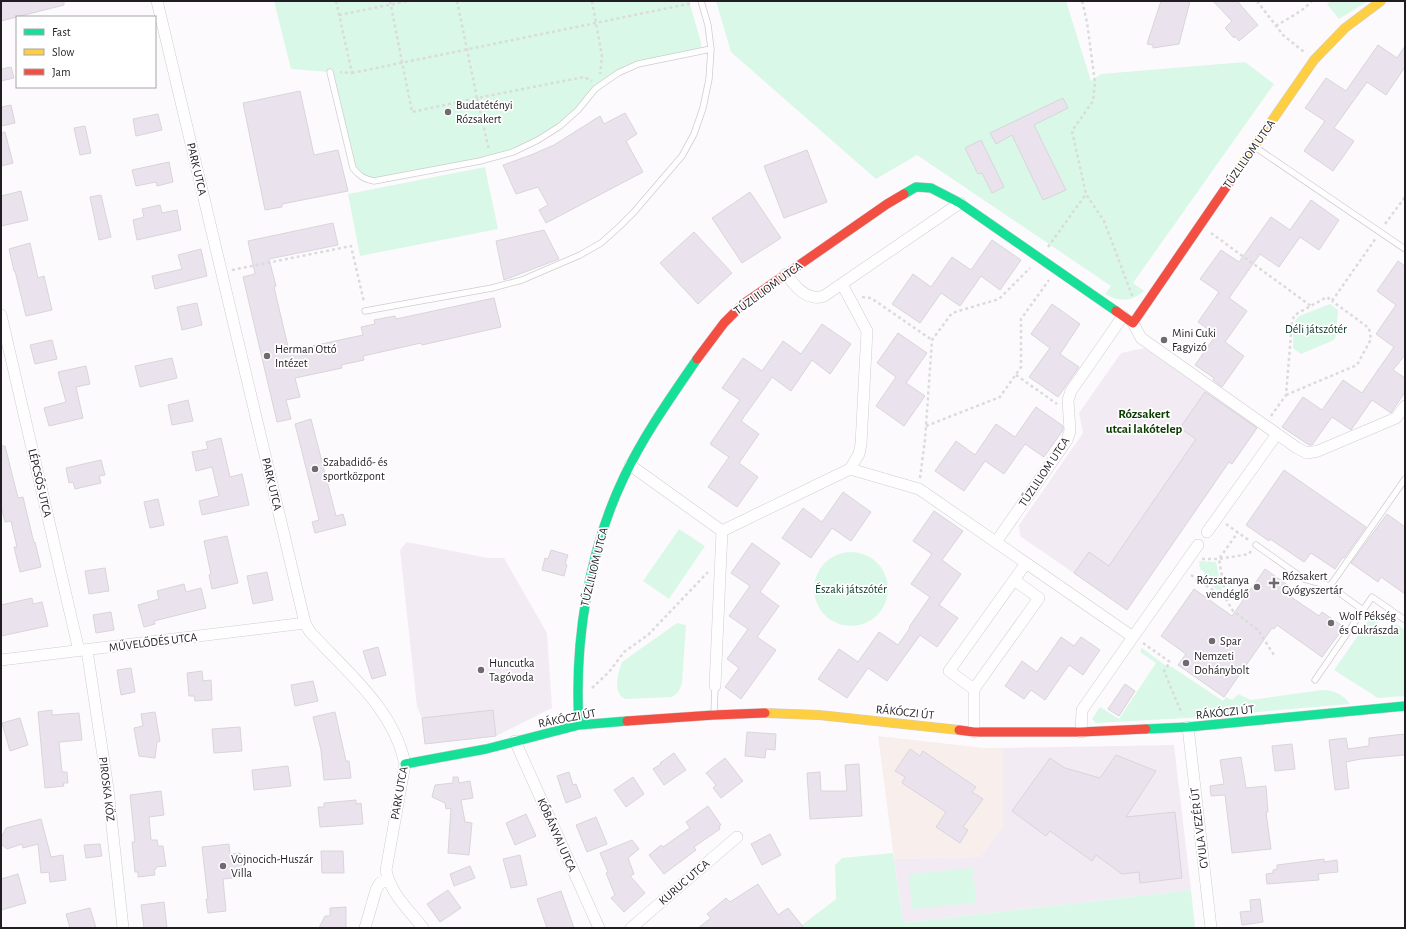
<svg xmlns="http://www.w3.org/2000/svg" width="1406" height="929" font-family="'Alegreya Sans',sans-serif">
	<rect width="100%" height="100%" fill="#fdfafe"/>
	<!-- industrial -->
	<path fill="#f8efed" d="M878 736 985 748H1003V826L980 857 894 859Z"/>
	<!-- built -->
	<path fill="#f2ebf4" d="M1144 348 1258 427 1232 464 1229 462 1127 610 1020 536 1019 525 1083 433 1079 413 1121 353Z
		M407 542 488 558H504L547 633 552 708 496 736 425 744 422 718 417 707 400 550Z
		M1174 745 1191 890 903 923 894 859 980 857 1003 826V748Z"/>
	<!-- green -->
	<path fill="#d9f8e8" d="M274 1H689L701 42V51L638 64 599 85 560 126 513 152 374 181 353 168 330 72 291 69Z
		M716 1H1066L1091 81 1101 74 1245 62 1274 84 1133 283 1144 291C1132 302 1119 302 1105 294L1111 286 917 155 876 179 731 52Z
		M1331 1H1368L1339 19 1327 4Z
		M485 167 498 229 360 256 348 194Z
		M1330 304 1338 310 1336 336 1334 340 1301 354 1293 348C1294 338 1291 323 1299 316Z
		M679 529 705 546 669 599 643 581Z
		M814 589a37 37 0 1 1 74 0a37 37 0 1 1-74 0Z
		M1199 561 1216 562 1223 594 1206 582 1204 572 1200 569Z
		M1380 613 1383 615 1377 625 1390 633 1396 624 1405 630V696L1378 698 1334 670 1373 614Z
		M677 623 686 625 682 683C680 690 678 693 672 697L625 699C612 692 618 673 622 662Z
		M1142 648 1165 665 1172 667 1223 701 1226 697 1232 700 1238 694 1251 700 1322 690C1333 690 1343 694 1350 704L1187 718 1096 723 1092 719 1100 707 1119 719 1156 663 1140 652Z
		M893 853 903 923 1191 890 1195 928H801L802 925 836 899 835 865 842 858Z
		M973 868 976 903 912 909 909 874Z"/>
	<!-- building -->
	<path fill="#eae3ee" stroke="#d8d5d9" d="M1 1H64V5L1 21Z
		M1161 1H1190L1179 44 1153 48V45L1147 44Z
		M1213 1H1237L1258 25 1239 41 1235 36 1234 38 1225 28 1232 21Z
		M1378 45 1397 58 1405 46V67L1386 95 1367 82 1334 128 1354 141 1333 171 1304 151 1325 121 1305 108 1326 78 1346 91Z
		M11 67 14 78 1 81V69Z
		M300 91 314 155 338 150 348 191 282 204V207L265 210 243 103Z
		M1063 98 1068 108 1034 125 1066 190 1043 200 1012 135 996 144 990 133Z
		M11 105 15 123 1 126V107Z
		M625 113 637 134 626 141 643 172 546 223 539 210 548 205 538 187 516 194 503 165 531 155 554 145 600 116 604 124Z
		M158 114 162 130 136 136 133 119Z
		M85 126 91 153 80 155 74 128Z
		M5 132 13 163 1 166V133Z
		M981 140 1004 187 992 193 982 173 978 174 965 148Z
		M807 150 827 202 784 218 764 166Z
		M169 162 173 182 157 186 156 182 136 186 132 170Z
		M21 191 28 220 1 226V196Z
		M750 192 781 238 742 263 712 218Z
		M101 195 111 237 99 240 90 197Z
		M1311 200 1339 220 1319 250 1300 237 1279 267 1260 254 1229 298 1247 311 1225 342 1244 356 1222 387 1213 380 1214 378 1195 365 1216 335 1198 322 1219 292 1200 279 1221 250 1239 262 1271 217 1290 230Z
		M160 205 162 213 177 210 181 230 137 240 133 220 144 217 142 209Z
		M333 223 338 245 269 259 276 286 274 287 289 351 363 335 361 327 375 324 374 320 395 316 396 319 494 298 501 327 422 345 421 343 363 356 364 360 341 365 342 368 295 378 300 397 286 400 291 419 277 422 243 277 255 274 248 241Z
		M544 230 559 259 504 280 496 241Z
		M694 232 732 273 698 304 660 263Z
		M992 240 1021 260 1000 290 981 276 960 306 941 293 920 323 892 304 913 274 931 287 952 257 971 270Z
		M30 243 38 278 44 276 52 310 26 316 15 271H14L9 249Z
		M201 249 207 276 155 289 152 276 182 269 178 255Z
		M1398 261 1405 266V355L1393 370 1405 378V392L1391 413 1372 400 1351 430 1332 417 1312 445H1309L1282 427 1303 397 1322 410 1343 380 1362 393 1394 347 1376 334 1396 305 1377 291Z
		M197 303 202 325 182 330 177 307Z
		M1052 304 1080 324 1060 354 1079 367 1058 397 1029 377 1050 348 1031 334Z
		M822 324 851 344 830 374 812 360 791 391 772 377 766 386 741 421 759 434 739 463 758 477 737 507 708 487 729 457 710 444 740 400 722 388 743 358 762 371 783 341 801 354Z
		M898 333 927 353 906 383 925 396 904 426 876 406 896 377 877 363Z
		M52 340 57 359 35 364 30 345Z
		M172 358 177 378 140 387 135 366Z
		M86 366 90 384 76 387 83 418 49 426 44 408 66 402 58 372Z
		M1205 392 1257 428 1232 464 1229 462 1127 610 1074 573 1089 552 1109 566 1196 439 1180 428Z
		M188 400 193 421 172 425 168 405Z
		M1036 407 1063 426V430L1044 457 1025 444 1004 474 985 461 964 491 935 471 956 441 975 455 996 424 1015 437Z
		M311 419 336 516 343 514 346 525 315 533 312 522 319 520 295 424Z
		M221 438 230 477 242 474 249 505 202 515 199 501 219 496 212 467 196 471 192 452 208 449 206 442Z
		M1 446H5L18 498 23 497 34 543 35 542 41 567 20 572 14 547H17L11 521 5 522 1 506Z
		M101 460 105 475 99 476 101 483 75 489 73 482 69 483 66 468Z
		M1284 470 1366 527 1344 558 1343 557 1335 569 1311 553 1304 562 1270 539 1269 541 1246 525Z
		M843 492 871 512 851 541 832 528 811 558 782 538 803 508 822 522Z
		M158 499 164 525 150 528 144 502Z
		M934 511 963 531 942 560 961 574 939 605 958 618 937 647 920 635 887 681 868 668 847 698 818 679 839 649 858 662 879 632 898 645 910 628 909 627 930 597 911 584 932 554 913 541Z
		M1387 514 1405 527V594L1381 577 1378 582 1351 563Z
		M227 536 238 583 212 589 209 575 211 574 204 541Z
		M752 543 780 563 760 592 779 606 757 637 776 650 741 699 725 687 739 668 727 659 748 629 729 616 750 586 731 573Z
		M551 550 568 555 565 564 567 565 564 576 542 570 545 558 548 559Z
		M105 568 109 591 89 594 85 571Z
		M1265 569 1289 586 1285 593 1319 616 1322 612 1344 627 1322 657 1277 625 1274 629 1272 628 1224 697 1178 665 1186 654 1161 636 1194 589 1232 616Z
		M267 572 273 600 253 604 247 576Z
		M184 584 186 592 201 588 206 608 154 621 155 624 144 627 138 605 159 599 157 591Z
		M32 598 33 604 42 602 48 626 1 636V605Z
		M111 612 114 630 96 633 93 615Z
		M1061 637 1074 646 1081 637 1100 650 1083 675 1069 665 1045 700 1031 690 1024 699 1005 686 1022 661 1037 672Z
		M378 647 386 675 372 679 363 651Z
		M131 668 135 692 121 695 117 670Z
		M202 671 203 681 211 680 212 700 195 701 194 696H189L187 673Z
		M313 681 318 701 295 706 291 685Z
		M1125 684 1135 691 1119 716 1108 709Z
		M52 710V715L79 713 82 740 59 742 62 772H67L68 783H63L64 786 45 788 38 712Z
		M493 710 496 736 425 744 422 718Z
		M155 712 160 741 157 742 155 758 139 756 134 728 143 726 141 714Z
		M335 712 346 761H349L351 778 324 780 321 750 313 717Z
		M20 718 28 745 10 751 2 723Z
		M240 727 242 751 214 753 212 729Z
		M747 732 776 734 775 750 766 749 765 758 745 756Z
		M1405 734V755L1361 759 1346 762 1349 788 1335 790 1329 740 1346 738 1348 749 1369 746V738Z
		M1292 744 1295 769 1275 771 1272 746Z
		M910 749 920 756 923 751 976 787 972 792 983 799 963 827 968 830 960 843 936 827 946 812 902 783 905 777 895 771Z
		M674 753 686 770 664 785 653 769 661 764 660 763Z
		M1116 755 1156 771 1126 817 1175 812 1182 878 1140 883 1139 872 1122 874 1096 855 1092 861 1050 831 1046 836 1012 811 1050 758 1065 768 1100 778Z
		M1241 757 1246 788 1266 786 1268 812H1266L1271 849 1232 853 1225 795 1211 796 1210 786 1224 784 1220 760Z
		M725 758 743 781 721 798 713 788 716 785 706 773Z
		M859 764 862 816 810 819 807 773 820 772 821 791H847L845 765Z
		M288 766 291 786 254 790 252 770Z
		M569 772 573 785 576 784 581 797 566 803 557 776Z
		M453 777H458L459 783 470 781 473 798 461 800 465 822 472 823 469 855 448 853 451 808 446 809 445 803 432 797 435 785 453 783Z
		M633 777 644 794 626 807 614 790Z
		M161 791 164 815 149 817 151 840H157L158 846H163L166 866 156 867V869L154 870 155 875 138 877V872H135L132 842H135L130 795Z
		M356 800V804L361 803 363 824 320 827 318 807H324V803Z
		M708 806 721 825 719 826 720 829 694 847 696 850 664 874 649 855 661 845 663 847 690 828 686 822Z
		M526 814 536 836 515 845 506 823Z
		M596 817 607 844 587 852 576 825Z
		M41 819 51 857 63 855 66 880 50 882 49 872 41 873 38 844 23 848 22 844 7 849 1 844V838L6 828Z
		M770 834 781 855 762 865 751 844Z
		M632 840 639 849 628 858 634 874 630 876 645 893 624 912 611 898 615 895 606 873 608 872 600 853Z
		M100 844 102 856 86 858 84 845Z
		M229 844 230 854 240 853 243 877 223 879 226 911 208 913 206 899H208L202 847Z
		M321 851H343L344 873H322Z
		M520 855 527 885 511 888 503 859Z
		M1324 859V862L1337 860 1338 872 1318 874 1319 880 1267 884 1266 874 1273 873V870L1277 869V865Z
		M470 866 475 878 454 886 450 874Z
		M18 874 26 903 1 910V879Z
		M758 884 778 915 788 908 804 928H698L711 918 707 914 726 898 730 902Z
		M448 890 461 908 440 922 427 904Z
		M561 891 574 928H547L537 899Z
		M1260 899 1263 922 1242 925 1240 912 1251 911 1250 900Z
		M164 902 167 928H144L141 905Z
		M346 907V928H319L325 916H330V908Z
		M90 908 96 928H70L66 914Z"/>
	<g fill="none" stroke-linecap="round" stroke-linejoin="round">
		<!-- lane casing -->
		<g stroke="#d0cdd1" stroke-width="7">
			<path id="lane" d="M330 72 353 168C359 176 364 179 374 181L480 161 513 152 538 140 560 126 578 110 595 89 618 73 638 64 711 49
				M1255 147 1405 249
				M365 311 492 288 522 280 580 255 601 243 619 227 634 212 682 156 694 134 703 108 709 79 711 49 708 25 701 1
				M1256 545 1304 579 1330 586 1363 610
				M1330 586 1405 479
				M1315 680 1372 597 1405 620
				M714 715 715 686"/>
		</g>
		<!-- street casing -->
		<g stroke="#d0cdd1" stroke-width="12">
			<path id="street" d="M157 1 305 623 310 632C346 671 394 709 405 764L386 870C390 893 409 910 423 928
				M786 274C793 283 801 295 814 297 816 298 821 297 824 296L960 203
				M842 284 867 331 861 444 859 454 850 469
				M1 315 79 651
				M1133 323 1141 338 1297 448 1307 453 1318 451 1396 418 1405 406
				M630 465 722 531 850 469 919 489 1133 637 1082 710 1081 732
				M1207 532 1277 434
				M996 542 1067 440 1070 431 1068 400 1071 391 1123 316
				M1014 580 1026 563
				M1133 637 1198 545
				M87 650 108 789 123 928
				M1 660 305 623
				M715 686 722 531
				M974 689 949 671 1014 580 1039 598 974 689V732
				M1188 727 1211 928
				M515 741 599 928
				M365 928 376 890 380 883 388 880
				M631 928 737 837"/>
		</g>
		<!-- fast casing -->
		<g stroke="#d0cdd1" stroke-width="10">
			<path id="fast" d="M904 194 916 187 931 188 960 203 1116 311
				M579 725C574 643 588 552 624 477 644 435 671 397 697 359
				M1146 729 1188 727 1405 706
				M405 764 486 749 579 725 627 721"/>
		</g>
		<!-- slow casing -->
		<g stroke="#d0cdd1" stroke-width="10">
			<path id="slow" d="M1231 180 1314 60 1345 28 1381 1
				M765 713 819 715 959 730"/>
		</g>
		<!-- jam casing -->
		<g stroke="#d0cdd1" stroke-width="10">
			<path id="jam" d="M1116 311 1133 323 1231 180
				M697 359 724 323 743 304 887 204 904 194
				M627 721 714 715 765 713
				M959 730 974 732H1081L1146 729"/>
		</g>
		<!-- path -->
		<path stroke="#dbdbdb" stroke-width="2.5" stroke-dasharray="3 3" stroke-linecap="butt" d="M336 1 352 73 340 72
			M390 1 412 112 477 98 489 150
			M457 1 477 98 584 77 592 81
			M592 1 602 56 600 74
			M1082 1 1087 22 1095 83 1093 101 1072 131 1086 194 1104 221 1133 298
			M1257 1 1283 35 1304 52
			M339 15 408 1
			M1276 26C1288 18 1302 12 1312 1
			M352 73 693 3
			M1385 224 1405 197
			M1211 233 1311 306
			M1048 247 1086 194
			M232 270 351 246 364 302
			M862 297 871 298 932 340
			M1016 375 1057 404
			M1286 395 1357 365 1371 339 1369 328 1332 301
			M1271 416 1286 395 1292 322 1294 316 1298 313 1327 297 1332 301 1376 238
			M926 426 1000 397 1021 367V319L1049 280
			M920 478 925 440 932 340 952 313 999 299 1030 268
			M1226 524 1250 541
			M1202 559H1219L1249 554 1251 551
			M1191 575 1226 599 1233 611 1258 630 1274 655
			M1226 599 1219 559 1238 532
			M1143 643 1170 662 1164 671 1182 714
			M592 688 609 672 624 652 648 635 708 572"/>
		<!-- lane -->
		<use href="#lane" stroke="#fffeff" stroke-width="5.5"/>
		<!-- street -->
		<use href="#street" stroke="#fffeff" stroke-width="11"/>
		<!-- fast -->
		<use href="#fast" stroke="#16e098" stroke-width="9"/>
		<!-- slow -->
		<use href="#slow" stroke="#ffcf43" stroke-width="9"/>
		<!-- jam -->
		<use href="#jam" stroke="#f24e42" stroke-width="9"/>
	</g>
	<!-- markers -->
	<g fill="#6f6a70" stroke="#fff" stroke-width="1.5">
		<circle cx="448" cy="112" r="4"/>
		<circle cx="1164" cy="340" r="4"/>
		<circle cx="267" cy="356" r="4"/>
		<circle cx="315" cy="469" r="4"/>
		<path d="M1272 577h4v4h4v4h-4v4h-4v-4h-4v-4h4z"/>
		<circle cx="1257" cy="587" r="4"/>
		<circle cx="1331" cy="623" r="4"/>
		<circle cx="1212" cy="641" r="4"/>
		<circle cx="1186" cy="663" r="4"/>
		<circle cx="481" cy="670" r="4"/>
		<circle cx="223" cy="866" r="4"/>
	</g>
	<g text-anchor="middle" stroke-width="3.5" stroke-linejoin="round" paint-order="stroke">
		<!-- poi labels -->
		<g font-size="12" fill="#221d23" stroke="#fff" text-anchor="start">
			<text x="456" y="109">Budatétényi<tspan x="456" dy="14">Rózsakert</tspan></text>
			<text x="1172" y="337">Mini Cuki<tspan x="1172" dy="14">Fagyizó</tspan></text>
			<text x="275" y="353">Herman Ottó<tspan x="275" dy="14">Intézet</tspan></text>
			<text x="323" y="466">Szabadidő- és<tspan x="323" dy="14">sportközpont</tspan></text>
			<text x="1282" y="580">Rózsakert<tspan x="1282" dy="14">Gyógyszertár</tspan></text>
			<text x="1249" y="584" text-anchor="end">Rózsatanya<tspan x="1249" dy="14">vendéglő</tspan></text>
			<text x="1339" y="620">Wolf Pékség<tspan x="1339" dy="14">és Cukrászda</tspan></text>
			<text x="1220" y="645">Spar</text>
			<text x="1194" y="660">Nemzeti<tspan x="1194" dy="14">Dohánybolt</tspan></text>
			<text x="489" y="667">Huncutka<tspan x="489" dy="14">Tagóvoda</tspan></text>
			<text x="231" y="863">Vojnocich-Huszár<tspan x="231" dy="14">Villa</tspan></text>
		</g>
		<!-- street labels -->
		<g font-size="12" fill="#221d23" stroke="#fff">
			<text transform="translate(1249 154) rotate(-55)" y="4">TŰZLILIOM UTCA</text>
			<text transform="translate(197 169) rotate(77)" y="4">PARK UTCA</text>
			<text transform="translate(768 288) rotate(-36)" y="4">TŰZLILIOM UTCA</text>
			<text transform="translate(1044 472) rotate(-56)" y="4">TŰZLILIOM UTCA</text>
			<text transform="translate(40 483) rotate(77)" y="4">LÉPCSŐS UTCA</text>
			<text transform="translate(272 484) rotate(77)" y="4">PARK UTCA</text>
			<text transform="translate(594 567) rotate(-76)" y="4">TŰZLILIOM UTCA</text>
			<text transform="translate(153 642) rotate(-7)" y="4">MŰVELŐDÉS UTCA</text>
			<text transform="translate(905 712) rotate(6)" y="4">RÁKÓCZI ÚT</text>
			<text transform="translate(1225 712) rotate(-6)" y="4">RÁKÓCZI ÚT</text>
			<text transform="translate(567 718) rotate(-11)" y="4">RÁKÓCZI ÚT</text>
			<text transform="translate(107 789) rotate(83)" y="4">PIROSKA KÖZ</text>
			<text transform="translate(399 793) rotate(-80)" y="4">PARK UTCA</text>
			<text transform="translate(1199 828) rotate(-97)" y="4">GYULA VEZÉR ÚT</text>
			<text transform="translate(557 835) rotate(66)" y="4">KŐBÁNYAI UTCA</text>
			<text transform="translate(684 882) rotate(-41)" y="4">KURUC UTCA</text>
		</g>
		<!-- park labels -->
		<g font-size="12" fill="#003520" stroke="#fff">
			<text x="1316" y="333">Déli játszótér</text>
			<text x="851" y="593">Északi játszótér</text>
		</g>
		<!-- neighbourhood labels -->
		<g font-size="13" font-weight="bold" fill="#0b3b00" stroke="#fff">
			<text x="1144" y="418">Rózsakert<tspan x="1144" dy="15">utcai lakótelep</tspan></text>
		</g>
	</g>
	<!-- border -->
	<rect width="1406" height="929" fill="none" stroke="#221d23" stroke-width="4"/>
	<!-- legend -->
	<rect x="16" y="16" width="140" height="72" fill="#ffffff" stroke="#a7a5a7"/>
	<rect x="24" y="29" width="20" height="6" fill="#16e098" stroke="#a7a5a7"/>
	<text x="52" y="36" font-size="12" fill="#221d23">Fast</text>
	<rect x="24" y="49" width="20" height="6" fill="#ffcf43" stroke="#a7a5a7"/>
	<text x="52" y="56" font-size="12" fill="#221d23">Slow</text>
	<rect x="24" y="69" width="20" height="6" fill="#f24e42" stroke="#a7a5a7"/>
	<text x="52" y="76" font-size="12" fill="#221d23">Jam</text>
</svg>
